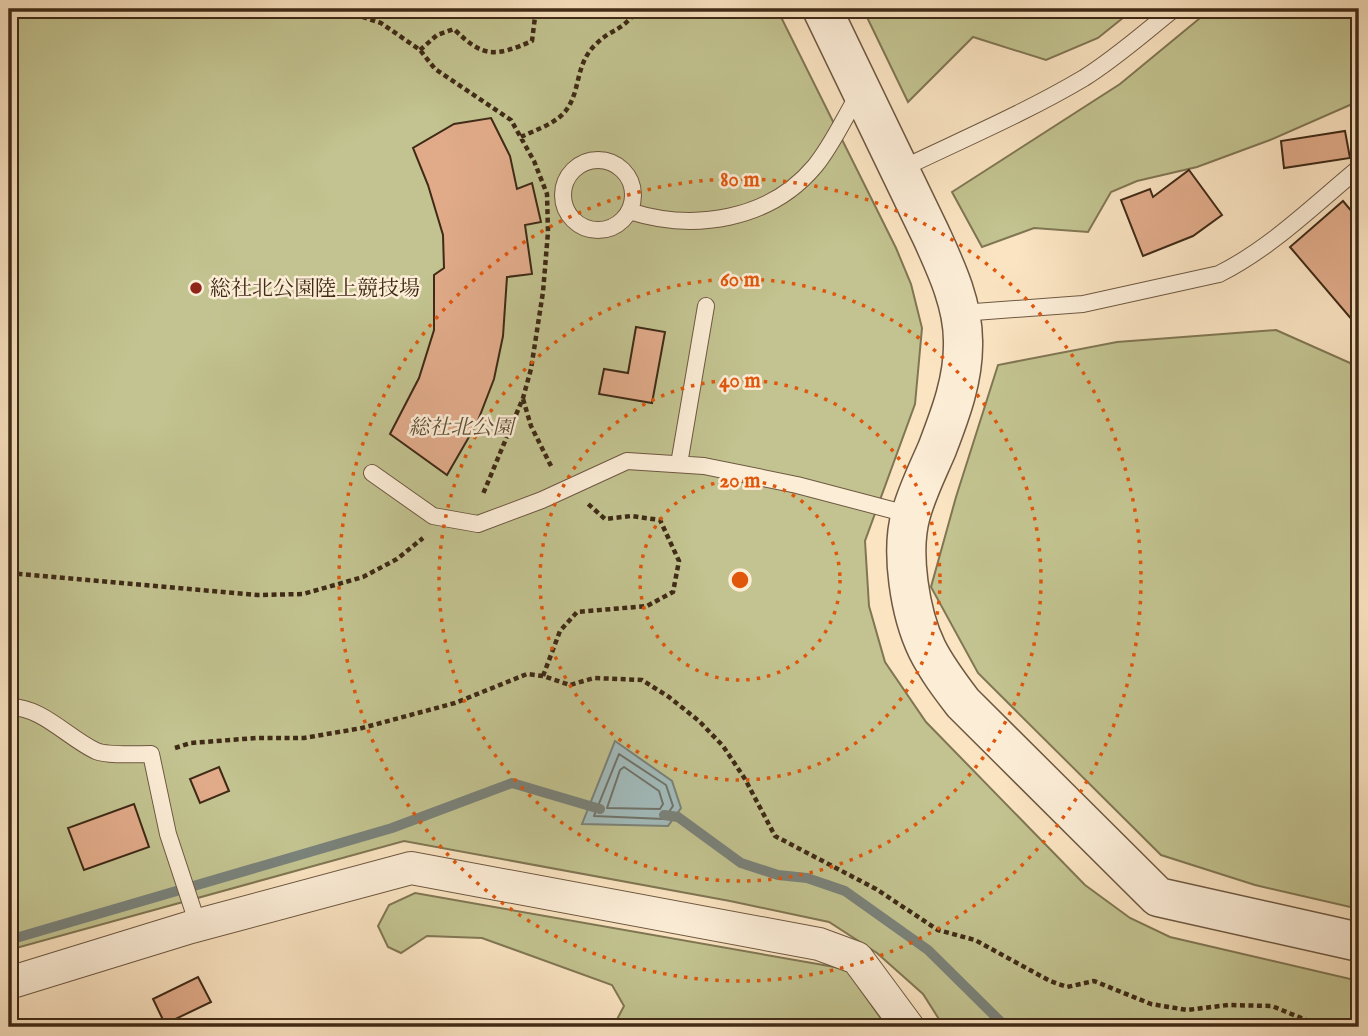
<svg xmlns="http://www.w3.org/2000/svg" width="1368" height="1036" font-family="'IM FELL English','Noto Serif JP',serif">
	<rect width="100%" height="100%" fill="#fbe4c2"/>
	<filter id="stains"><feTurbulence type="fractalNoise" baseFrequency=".00286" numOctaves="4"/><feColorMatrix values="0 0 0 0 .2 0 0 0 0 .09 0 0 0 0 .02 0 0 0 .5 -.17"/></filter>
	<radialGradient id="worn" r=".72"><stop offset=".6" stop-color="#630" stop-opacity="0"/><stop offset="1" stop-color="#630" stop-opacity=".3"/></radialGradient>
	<!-- green -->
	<path fill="#c2c390" stroke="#807653" stroke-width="2" d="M9 9H777L896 248 911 284 922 328 915 404 865 541 869 606 885 662 926 722 1085 885 1130 918 1170 937 1359 981V1027H944L923 994 877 953 829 922 730 901 404 841 9 950Z
		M863 9H1134L1098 38 1046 60 973 37 908 102Z
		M1211 9H1359V101L1270 140 1197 167 1137 181 1111 192 1088 232 1034 228 982 247 952 192 1120 84Z
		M1276 330 1359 367V909L1255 885 1161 855 978 673 931 587 956 497 998 365 1117 342Z
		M415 893 846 969 887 1027H613L624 1006 612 985 482 938 427 936 401 953 388 947 378 926 389 905Z"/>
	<!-- water -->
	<path fill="#a2bcbd" stroke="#7a827a" stroke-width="2" d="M615 741 672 781 681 808 668 826 582 824Z"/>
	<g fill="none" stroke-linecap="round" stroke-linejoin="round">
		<!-- shore -->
		<path stroke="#70736a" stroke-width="2" d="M619 754 666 785 673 806 664 819 594 816Z
			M624 767 659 791 663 804 660 809 607 808 620 770Z"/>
		<!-- stream -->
		<path stroke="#7a827a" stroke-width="10" d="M664 815 678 817 741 863 778 875 807 878 845 891 928 950 1006 1027
			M9 940 392 828 512 783 600 809"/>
	</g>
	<!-- building -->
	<path fill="#e1ab8a" stroke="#3f2a16" stroke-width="2" d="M491 118 510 156 517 189 532 183 541 222 525 225 532 274 507 277 503 336 494 379 477 423 447 475 390 434 419 378 434 330V275L444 268 443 235 428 185 413 148 454 124Z
		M1345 131 1350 158 1284 168 1281 141Z
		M1189 170 1222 215 1193 236 1143 256 1121 200 1150 189 1153 197Z
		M1343 201 1359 220V328L1290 247Z
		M636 327 665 332 652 403 599 394 604 369 628 373Z
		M219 767 229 791 200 803 190 779Z
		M134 804 149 847 84 870 68 828Z
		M198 977 211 1002 165 1024 153 999Z"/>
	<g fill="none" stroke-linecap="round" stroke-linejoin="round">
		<!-- service casing -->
		<g stroke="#6e5841" stroke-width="18">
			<path id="service" d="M563 195a35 35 0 1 1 70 0a35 35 0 1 1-70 0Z
				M899 170C961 140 1025 113 1084 78 1116 58 1145 32 1174 9
				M629 211C694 232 770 220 815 166 833 144 845 116 860 92
				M961 313 1083 304 1219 274C1271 248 1314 205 1359 168
				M679 464 706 306
				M372 473 433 516 478 524 542 500 627 461 704 466 797 485 911 515
				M9 707C41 706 68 738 96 751 108 756 137 754 151 754L168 834 198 925"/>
		</g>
		<!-- minor casing -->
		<g stroke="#6e5841" stroke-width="34">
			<path id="minor" d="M9 983 191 927 411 868 819 944 857 958 908 1027"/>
		</g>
		<!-- tertiary casing -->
		<g stroke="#6e5841" stroke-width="41">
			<path id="tertiary" d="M822 9 931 235C946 268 963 304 963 341 964 379 950 415 937 449 928 470 917 492 911 514 900 552 910 614 927 649 937 669 950 686 963 703L1158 897 1359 942"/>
		</g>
		<!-- path -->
		<path stroke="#3f2a16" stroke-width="4.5" stroke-dasharray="5 3.5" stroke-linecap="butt" d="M338 9 381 23 420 50 435 69 511 120 534 161 547 194 548 232 543 292 531 369 523 398 483 494
			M420 50 437 35 454 29C483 58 495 57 532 41L536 9
			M521 137C535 130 558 123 567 109 581 89 575 64 596 44 612 28 624 31 637 9
			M523 399 531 426 552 468
			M9 573 258 595 303 594 363 577 397 559 423 538
			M543 676 560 631 577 612 647 606 673 592 679 561 660 520 631 516 605 519 587 503
			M175 748 191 743 256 738H304L362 728 455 703 527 674 543 676 570 685 594 678 642 680 669 697 699 721 723 746 745 779 775 836 876 889 938 930 975 940 1050 981 1067 987 1094 981 1151 1004 1187 1010 1228 1005 1272 1006 1323 1027"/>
		<!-- service -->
		<use href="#service" stroke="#fcedd7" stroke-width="16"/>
		<!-- minor -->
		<use href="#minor" stroke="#fcedd7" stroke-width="32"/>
		<!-- tertiary -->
		<use href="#tertiary" stroke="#fcedd7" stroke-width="38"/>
	</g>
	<!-- distance rings -->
	<g fill="none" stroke="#e0570c" stroke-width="3.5" stroke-dasharray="3.5 7">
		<circle cx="740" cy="580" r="100"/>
		<circle cx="740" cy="580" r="200"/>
		<circle cx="740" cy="580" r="301"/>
		<circle cx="740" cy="580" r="401"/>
	</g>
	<!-- markers -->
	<circle fill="#8f2418" stroke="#fcedd7" stroke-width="2.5" cx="196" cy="288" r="7"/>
	<g text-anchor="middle" stroke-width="5" stroke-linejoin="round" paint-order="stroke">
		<!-- poi labels -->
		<g font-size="21" fill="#3f2a16" stroke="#fcedd7" text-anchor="start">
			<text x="210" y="295">総社北公園陸上競技場</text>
		</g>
		<!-- park labels -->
		<g font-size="21" font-style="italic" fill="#605034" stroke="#fcedd7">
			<text x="461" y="434">総社北公園</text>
		</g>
	</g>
	<circle cx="740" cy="580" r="10" fill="#e0570c" stroke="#fcedd7" stroke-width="3.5"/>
	<g font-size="21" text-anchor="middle" font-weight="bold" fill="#e0570c" stroke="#fcedd7" stroke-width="5" stroke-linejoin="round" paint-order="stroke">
		<text x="740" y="186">80 m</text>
		<text x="740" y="286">60 m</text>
		<text x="740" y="387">40 m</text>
		<text x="740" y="487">20 m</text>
	</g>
	<!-- margin -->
	<rect width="1368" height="1036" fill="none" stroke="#fbe4c2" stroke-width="35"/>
	<rect x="10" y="10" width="1347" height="1015" fill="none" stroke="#3f2a16" stroke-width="3.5"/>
	<rect x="18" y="18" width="1333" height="1001" fill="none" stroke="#3f2a16" stroke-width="2"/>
	<rect width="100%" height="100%" filter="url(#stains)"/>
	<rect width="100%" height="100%" fill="url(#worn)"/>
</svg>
